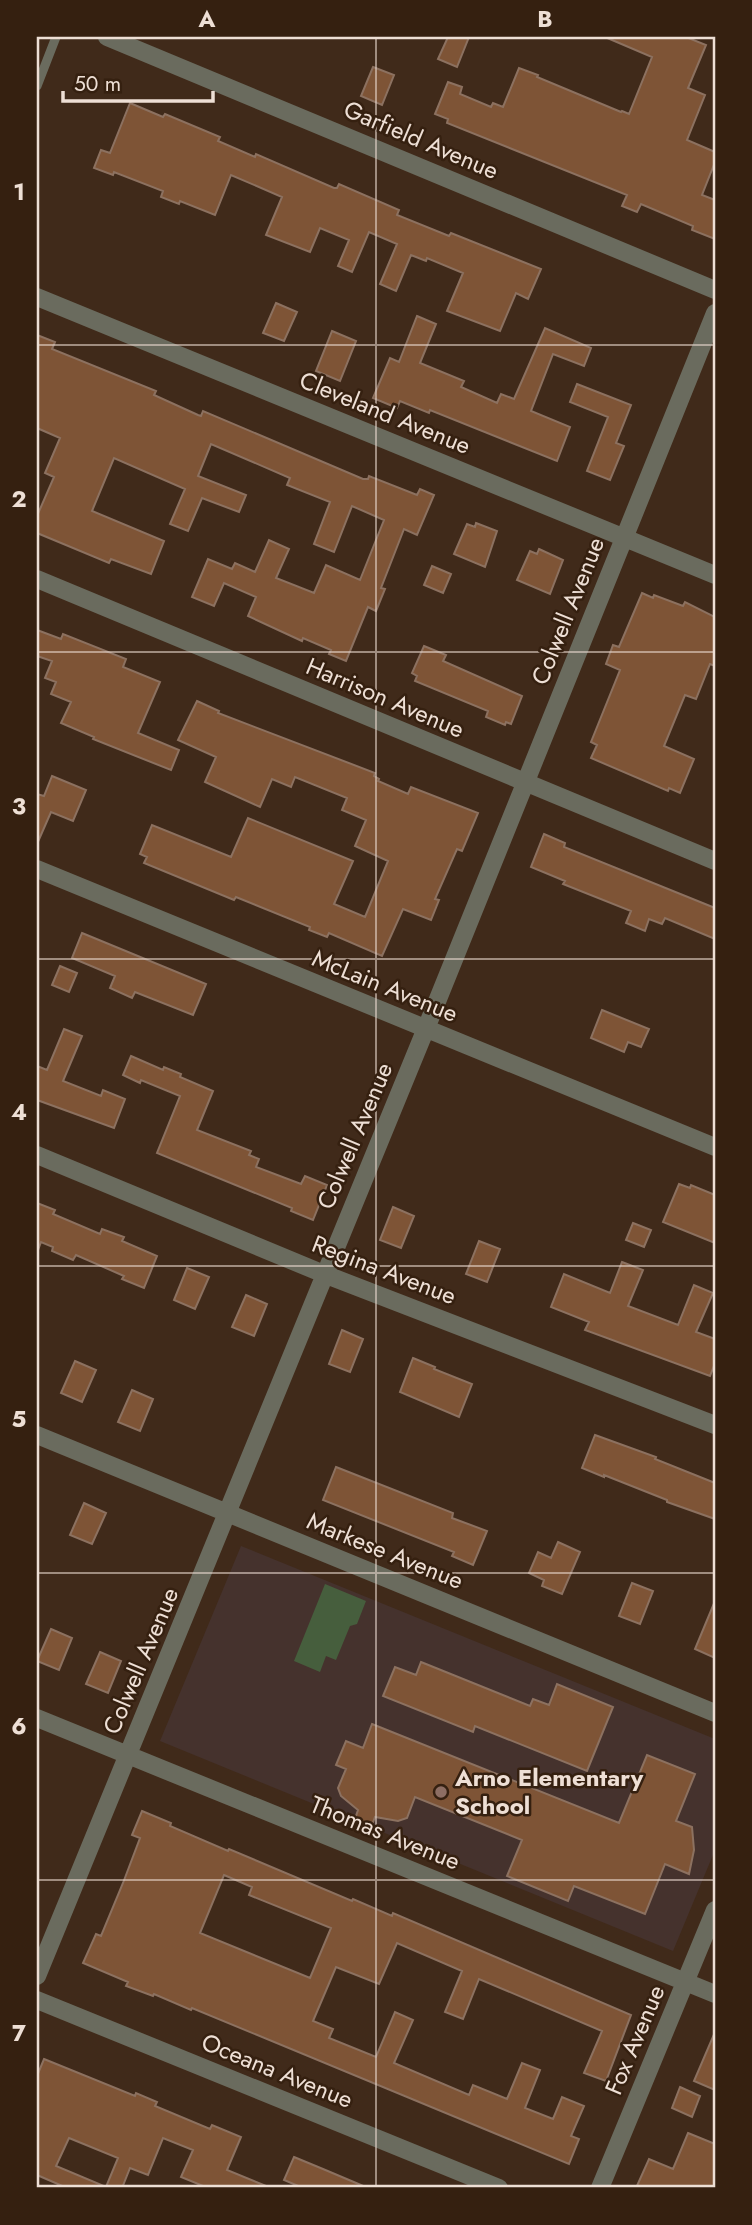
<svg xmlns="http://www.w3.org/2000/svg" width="752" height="2225" font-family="Jost,sans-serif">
	<rect width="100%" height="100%" fill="#402a1a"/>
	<!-- education -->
	<path fill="#45322d" d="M241 1546 715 1739V1850L673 1951 160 1741Z"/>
	<!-- green -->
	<path fill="#465e3d" d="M325 1584 366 1601 357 1624 350 1626 336 1660 326 1656 320 1672 294 1661Z"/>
	<!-- building -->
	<path fill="#7e5436" stroke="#8c7160" stroke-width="2" fill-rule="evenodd" d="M448 37H469L457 67 438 59Z
		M605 37H686L706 45 688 88 705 95 687 140 715 152V162L702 195 715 200V239L692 230 693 226 641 204 637 212 622 206 627 195 447 123 448 119 435 114 448 82 462 87 460 94 491 107 493 103 503 107 519 68 538 75 537 77 621 112 622 111 629 114 652 57Z
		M373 67 394 75 382 105 361 96Z
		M130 103 163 117 165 114 220 137 218 141 255 157 256 154 334 188H337L339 184 399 210 397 215 449 236 451 233 541 269 528 299 516 293 500 331 447 311 463 273 427 258 426 261 411 255 396 291 380 284 397 244 369 232 352 272 338 266 349 240 320 228 310 252 266 235 282 197 231 175 215 215 180 201 179 204 161 197 163 191 114 172 113 175 94 168 101 150 110 153Z
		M276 303 297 312 284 341 263 333Z
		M417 316 436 324 420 363 464 381 461 387 497 403 501 394 514 399 545 328 591 348 584 366 553 354 531 411 570 427 557 461 430 410 429 413 400 401 397 408 373 398 390 358 399 362Z
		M332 331 356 341 340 381 316 371Z
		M37 335 55 342 52 349 156 391 154 395 198 415 201 416 203 411 363 479H368L369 476 417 495 420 489 434 495 417 535 404 529 381 588 385 589 376 611 368 607 346 661 329 654 331 650 303 638 302 641 248 616 256 597 224 583 214 606 192 597 208 559 232 569 235 563 255 572 269 540 289 549 276 578 314 593 326 565 360 580 384 520 352 506 334 552 314 544 330 502 287 485 290 478 211 444 198 476 246 495 239 512 202 498 188 531 170 524 185 489 114 458 92 511 164 541 151 574 111 559 109 563 37 533V516L54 477 45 473 60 438 37 428Z
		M577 384 631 405 616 443 624 446 610 480 587 471 608 417 570 402Z
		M476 523 497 531 485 567 454 554 467 524 475 527Z
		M539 549 563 560 550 594 517 580 530 551 537 554Z
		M432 566 451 574 443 593 424 585Z
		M642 593 653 598 654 595 683 606 685 602 715 617V666L710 664 696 699 685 695 664 746 694 759 680 793 669 788 668 791 591 758 597 745 591 742 620 670 606 664 613 645 619 647Z
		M37 630 61 639 63 634 126 659 123 667 160 682 138 733 179 750 171 770 93 739 94 737 61 723 71 702 51 694 56 682 45 678 52 661 37 656Z
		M424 646 446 655 443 661 522 696 511 724 506 722 505 725 486 717 488 711 415 681 417 676 412 673Z
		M197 701 219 711 218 713 375 773 374 776 379 779 378 781 408 794 411 787 478 813 462 851 457 849 435 899 439 900 431 920 403 909 382 956 329 933 327 937 309 930 310 927 236 897 234 900 144 863 147 857 140 854 152 825 231 857 248 818 353 861 334 904 365 917 388 861 355 846 366 820 342 810 347 798 295 777 291 787 272 779 260 807 205 782 216 757 178 740Z
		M52 776 86 790 73 821 51 812 37 844V794L44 796Z
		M544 834 565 843 564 847 715 908V939L665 918 662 924 649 919 645 931 626 923 631 911 563 884 565 881 531 867Z
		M82 933 206 984 193 1015 135 992 132 998 110 988 115 976 72 958Z
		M60 966 77 973 69 992 52 985Z
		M602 1010 649 1029 641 1047 628 1042 624 1052 591 1038Z
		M64 1029 82 1036 63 1081 101 1096 103 1090 125 1099 114 1128 37 1100V1066L47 1070Z
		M131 1056 163 1070 164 1067 181 1074 180 1077 213 1091 197 1130 251 1151 249 1155 259 1159 256 1167 301 1184 305 1176 327 1185 313 1220 291 1211 292 1208 157 1153 180 1096 141 1080 140 1083 123 1075Z
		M679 1184 690 1188 691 1185 715 1195V1243L663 1222Z
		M37 1203 55 1210 53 1214 100 1234 102 1229 124 1237 122 1241 157 1256 144 1288 122 1279 124 1276 76 1255 73 1260 52 1251 53 1247 41 1242 37 1253Z
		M393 1207 414 1216 401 1248 380 1240Z
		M633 1223 651 1230 644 1247 626 1240Z
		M479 1241 500 1249 487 1282 466 1274Z
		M622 1262 643 1270 628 1306 678 1325 694 1285 713 1293 696 1332 715 1339V1363L710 1376 585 1330 589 1322 551 1307 564 1274 610 1293Z
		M187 1268 209 1277 195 1309 174 1300Z
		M246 1295 267 1304 254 1336 232 1327Z
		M342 1330 363 1339 350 1372 329 1364Z
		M413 1358 435 1367 434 1369 472 1384 459 1417 400 1392Z
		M75 1361 96 1370 82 1402 61 1393Z
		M132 1390 153 1399 140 1431 118 1422Z
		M595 1435 656 1457 655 1459 715 1483V1519L667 1502V1500L604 1475V1477L582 1468Z
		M336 1467 453 1513 452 1518 487 1531 473 1565 452 1556 454 1552 323 1500Z
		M84 1503 106 1513 92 1544 70 1535Z
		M558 1542 580 1552 562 1594 542 1586 544 1580 529 1573 538 1552 551 1558Z
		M632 1583 653 1591 640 1624 619 1616Z
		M715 1601V1658L695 1649Z
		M51 1629 72 1638 59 1670 37 1661Z
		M100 1652 121 1661 108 1693 86 1684Z
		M421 1662 530 1706 533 1699 549 1705 557 1684 613 1707 587 1771 475 1726 473 1732 383 1696 395 1667 416 1675Z
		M372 1724 619 1823 647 1755 695 1774 676 1821 692 1827 694 1850 689 1874 665 1864 645 1914 574 1886 568 1901 507 1876 522 1840 415 1797 407 1818 398 1821 375 1817 372 1825 355 1819 358 1810 341 1796 338 1788 346 1769 336 1765 346 1741 363 1748Z
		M142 1811 171 1823 170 1826 228 1851 229 1849 352 1901 353 1899 392 1916 393 1913 631 2015 606 2081 584 2073 602 2031 479 1979 463 2019 445 2012 462 1971 397 1943 379 1984 336 1967 313 2021 333 2029 329 2038 376 2057 395 2012 413 2020 394 2063 469 2095 473 2085 507 2099 522 2063 540 2070 525 2108 553 2119 562 2097 584 2106 571 2136 579 2139 569 2164 192 2008 191 2010 154 1994 153 1996 126 1986 128 1982 83 1963 96 1934 101 1936 123 1883 140 1838 132 1835ZM224 1875 252 1887 249 1895 331 1928 310 1978 200 1933Z
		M715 2032V2090L694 2081Z
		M44 2059 135 2096 136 2093 157 2102 155 2106 210 2129 212 2125 241 2137 227 2170 271 2188H208L181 2177 193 2150 163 2138 148 2175 130 2168 122 2188H67L37 2175V2076ZM69 2138 118 2158 106 2187 56 2166Z
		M680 2087 700 2096 692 2117 672 2108Z
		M688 2133 715 2144V2188H636L649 2159 673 2169Z
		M294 2157 323 2169 368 2188H303L284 2180Z"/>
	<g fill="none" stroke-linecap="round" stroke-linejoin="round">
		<!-- lane -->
		<path stroke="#6a6b5e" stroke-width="9" d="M37 86 56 37"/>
		<!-- street -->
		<path stroke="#6a6b5e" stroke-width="18" d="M107 37 715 290
			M37 297 715 575
			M37 579 715 861
			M37 869 715 1147
			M37 1155 324 1274 715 1425
			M37 1435 715 1713
			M37 1718 715 1994
			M37 1976 436 1004 715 313
			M37 2000 499 2188
			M600 2188 715 1910"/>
	</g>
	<!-- grid -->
	<path fill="none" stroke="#eedfd5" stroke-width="2" stroke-opacity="0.55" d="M376 37V2188M37 345H715M37 652H715M37 959H715M37 1266H715M37 1573H715M37 1880H715"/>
	<!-- markers -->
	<circle fill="#8d6e63" stroke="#352010" stroke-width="2.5" cx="441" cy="1792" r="7"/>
	<g text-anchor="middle" stroke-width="5" stroke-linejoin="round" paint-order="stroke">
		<!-- street labels -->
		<g font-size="24" fill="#eedfd5" stroke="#352010">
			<text transform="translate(421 140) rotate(23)" y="8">Garfield Avenue</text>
			<text transform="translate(385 413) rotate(22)" y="8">Cleveland Avenue</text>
			<text transform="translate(568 611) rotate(-68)" y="8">Colwell Avenue</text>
			<text transform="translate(385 698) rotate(23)" y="8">Harrison Avenue</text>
			<text transform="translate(385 986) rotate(22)" y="8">McLain Avenue</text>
			<text transform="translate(355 1136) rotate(-67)" y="8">Colwell Avenue</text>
			<text transform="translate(384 1270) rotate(21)" y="8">Regina Avenue</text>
			<text transform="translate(385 1551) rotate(22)" y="8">Markese Avenue</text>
			<text transform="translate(141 1661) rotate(-67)" y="8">Colwell Avenue</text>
			<text transform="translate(385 1833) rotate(22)" y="8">Thomas Avenue</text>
			<text transform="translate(635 2040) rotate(-67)" y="8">Fox Avenue</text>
			<text transform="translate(277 2071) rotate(22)" y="8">Oceana Avenue</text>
		</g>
		<!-- poi labels -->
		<g font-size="24" font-weight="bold" fill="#eedfd5" stroke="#352010" text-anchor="start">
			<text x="455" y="1786">Arno Elementary<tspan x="455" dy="28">School</tspan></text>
		</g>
	</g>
	<!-- border -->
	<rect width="752" height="2225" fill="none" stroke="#352010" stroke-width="77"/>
	<!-- scale -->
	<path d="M63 91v10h150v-10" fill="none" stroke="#eedfd5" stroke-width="3.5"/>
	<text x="74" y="91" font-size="21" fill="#eedfd5" stroke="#352010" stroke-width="5" paint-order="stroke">50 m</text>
	<rect x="38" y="38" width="676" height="2148" fill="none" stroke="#eedfd5" stroke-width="2.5"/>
	<g font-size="23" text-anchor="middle" font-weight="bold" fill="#eedfd5">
		<text x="207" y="27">A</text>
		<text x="545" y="27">B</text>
		<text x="19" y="200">1</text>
		<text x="19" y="507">2</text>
		<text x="19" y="814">3</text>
		<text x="19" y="1120">4</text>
		<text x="19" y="1427">5</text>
		<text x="19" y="1734">6</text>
		<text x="19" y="2041">7</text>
	</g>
</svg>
